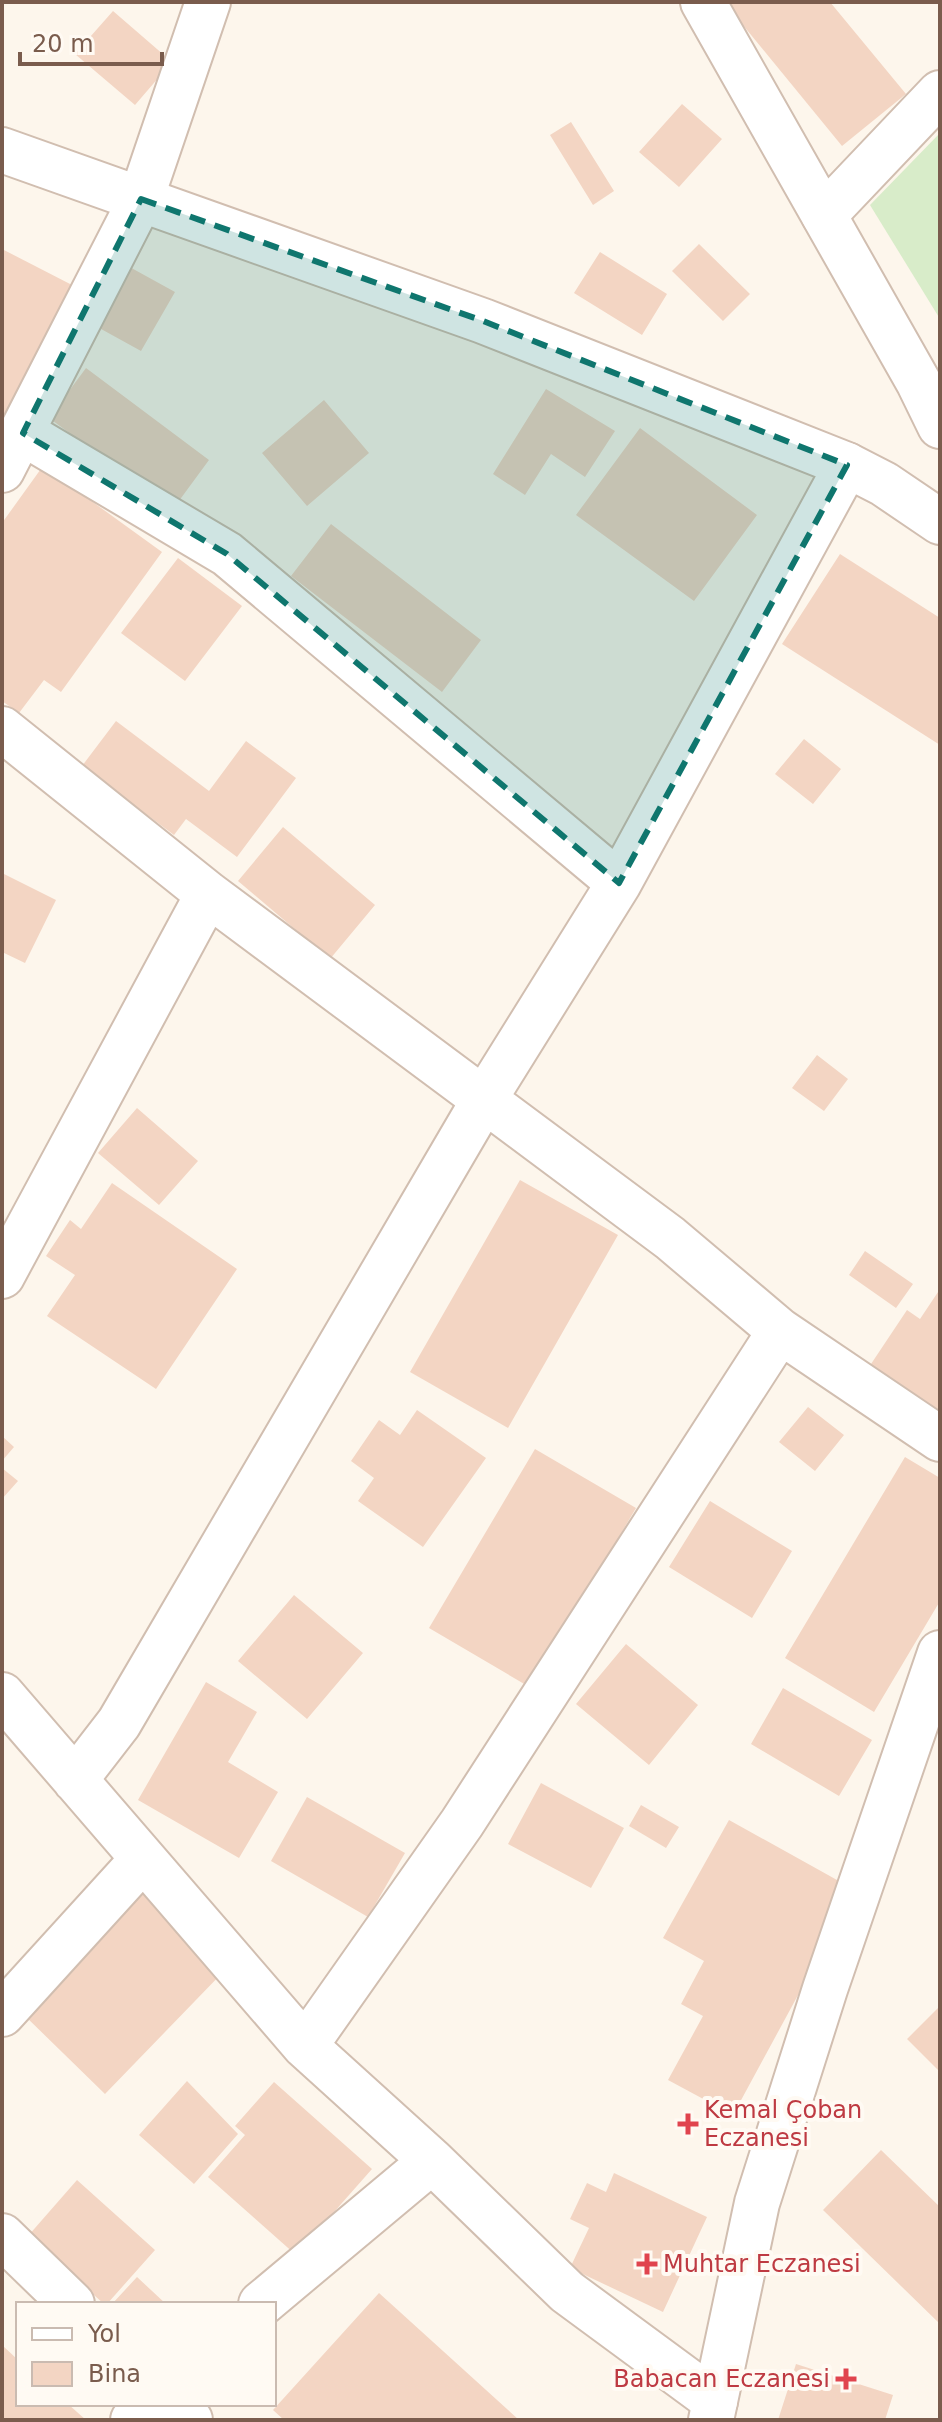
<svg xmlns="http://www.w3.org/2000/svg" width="942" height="2422" font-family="'DejaVu Sans',sans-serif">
	<rect width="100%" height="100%" fill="#fdf6ec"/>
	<!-- green -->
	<path fill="#d8ecc9" d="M940 133V319L870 205Z"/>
	<!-- building -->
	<path fill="#f3d5c3" d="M724 2H830L906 94 842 146Z
		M113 11 172 62 135 105 75 54Z
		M682 104 722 139 679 187 639 152Z
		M571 122 614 191 593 205 550 135Z
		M699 244 750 294 723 321 672 271Z
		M2 249 72 285 2 421Z
		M600 252 667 294 642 335 574 293Z
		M126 265 175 292 141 351 92 324Z
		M86 368 209 460 173 509 49 418Z
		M546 389 615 431 585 477 551 454 525 495 493 474Z
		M324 400 369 453 307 506 262 453Z
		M640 428 757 515 694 601 576 515Z
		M43 466 162 552 61 692 44 680 19 713 2 701V523Z
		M331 524 481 640 442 692 291 576Z
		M840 554 940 618V745L782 644Z
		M178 558 242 606 185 681 121 633Z
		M116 721 209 791 246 741 296 778 237 857 186 819 174 835 82 766Z
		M804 739 841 769 813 804 775 774Z
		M283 827 375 905 330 959 238 881Z
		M2 873 56 900 25 963 2 952Z
		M817 1055 848 1079 824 1111 792 1088Z
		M137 1108 198 1161 159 1205 98 1153Z
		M520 1180 618 1235 508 1428 410 1372Z
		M112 1183 237 1269 156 1389 47 1316 75 1275 46 1256 70 1220 81 1229Z
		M865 1251 913 1284 896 1308 849 1275Z
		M940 1289V1423L865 1373 907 1310 920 1319Z
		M808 1407 844 1435 815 1471 779 1442Z
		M417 1410 486 1458 423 1547 358 1501 374 1478 351 1461 379 1420 400 1435Z
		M2 1436 14 1447 2 1461Z
		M535 1449 636 1508 564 1630 561 1627 526 1685 429 1628Z
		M905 1457 940 1478V1601L874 1712 785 1658Z
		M2 1468 18 1481 2 1499Z
		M710 1501 792 1551 752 1618 669 1567Z
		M294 1595 363 1653 307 1719 238 1661Z
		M626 1644 698 1705 649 1765 576 1704Z
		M206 1682 257 1712 228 1762 278 1792 239 1858 138 1800Z
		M783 1688 872 1740 839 1796 751 1744Z
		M541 1783 624 1828 591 1888 508 1844Z
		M307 1797 405 1853 368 1917 271 1861Z
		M641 1805 679 1827 666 1848 629 1826Z
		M729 1820 855 1890 733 2115 668 2080 703 2016 681 2004 704 1961 663 1938Z
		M142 1889 225 1970 105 2094 22 2013Z
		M940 2006V2072L907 2039Z
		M187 2081 238 2134 194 2184 139 2135Z
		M274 2082 372 2169 296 2255 208 2177 245 2135 235 2126Z
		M881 2150 940 2207V2324L823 2210Z
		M614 2173 707 2217 663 2312 570 2268 589 2228 570 2219 587 2183 606 2192Z
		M77 2180 155 2250 107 2304H104L28 2236Z
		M137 2277 166 2304H112Z
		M379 2293 519 2420H284L273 2410Z
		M2 2345 18 2360V2404H68L86 2420H2Z
		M796 2364 893 2395 885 2420H778Z"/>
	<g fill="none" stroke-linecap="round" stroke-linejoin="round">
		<!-- minor casing -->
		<g stroke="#d1beb0" stroke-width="48">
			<path id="minor" d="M824 215 940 93
				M23 433 227 554 619 883
				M2 470 141 199 208 2
				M2 729 208 894 670 1238 780 1331 940 1439
				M2 1276 208 894
				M2 1695 305 2046 432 2161 567 2292 715 2401
				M75 1780 119 1723 485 1098 619 883 847 465
				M2 2014 143 1859
				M305 2046 462 1823 780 1331
				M2 2236 72 2304
				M261 2304 432 2161
				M174 2404 190 2420
				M133 2420 147 2404"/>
		</g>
		<!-- tertiary casing -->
		<g stroke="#d1beb0" stroke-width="48">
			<path id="tertiary" d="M703 2 919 383 940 426
				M2 150 483 321 847 465 884 484 940 522
				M711 2420 757 2203 825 1989 940 1653"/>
		</g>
		<!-- minor -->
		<use href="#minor" stroke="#fff" stroke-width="44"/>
		<!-- tertiary -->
		<use href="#tertiary" stroke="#fff" stroke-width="44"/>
	</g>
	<!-- marked area -->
	<path fill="#0f766e" fill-opacity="0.2" stroke="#0f766e" stroke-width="6" stroke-dasharray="16 10" stroke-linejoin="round" d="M141 199 483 321 847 465 619 883 227 554 23 433Z"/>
	<!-- markers -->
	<g fill="#e0444e" stroke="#fffaf3" stroke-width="3">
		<path d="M684 2112h8v8h8v8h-8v8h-8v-8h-8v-8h8z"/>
		<path d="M643 2252h8v8h8v8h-8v8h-8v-8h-8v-8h8z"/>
		<path d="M842 2367h8v8h8v8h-8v8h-8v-8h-8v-8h8z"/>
	</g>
	<g text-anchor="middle" stroke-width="8" stroke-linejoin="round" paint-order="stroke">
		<!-- health labels -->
		<g font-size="24" fill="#be3a42" stroke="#fffaf3" text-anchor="start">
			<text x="704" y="2118">Kemal Çoban<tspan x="704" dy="28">Eczanesi</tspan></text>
			<text x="663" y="2272">Muhtar Eczanesi</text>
			<text x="830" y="2387" text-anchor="end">Babacan Eczanesi</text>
		</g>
	</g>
	<!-- border -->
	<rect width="942" height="2422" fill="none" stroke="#7a5c4d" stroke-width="8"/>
	<!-- legend -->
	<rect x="16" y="2302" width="260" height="104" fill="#fffaf3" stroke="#cabbb1" stroke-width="2"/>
	<rect x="32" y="2328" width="40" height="12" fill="#ffffff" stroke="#cabbb1" stroke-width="2"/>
	<text x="88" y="2342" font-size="24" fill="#7a5c4d">Yol</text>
	<rect x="32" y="2362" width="40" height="24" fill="#f3d5c3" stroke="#cabbb1" stroke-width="2"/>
	<text x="88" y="2382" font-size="24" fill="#7a5c4d">Bina</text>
	<!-- scale -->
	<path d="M20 52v12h142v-12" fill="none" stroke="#7a5c4d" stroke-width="4"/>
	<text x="32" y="52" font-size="24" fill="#7a5c4d" stroke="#fffaf3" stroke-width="6" paint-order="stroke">20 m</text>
</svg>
